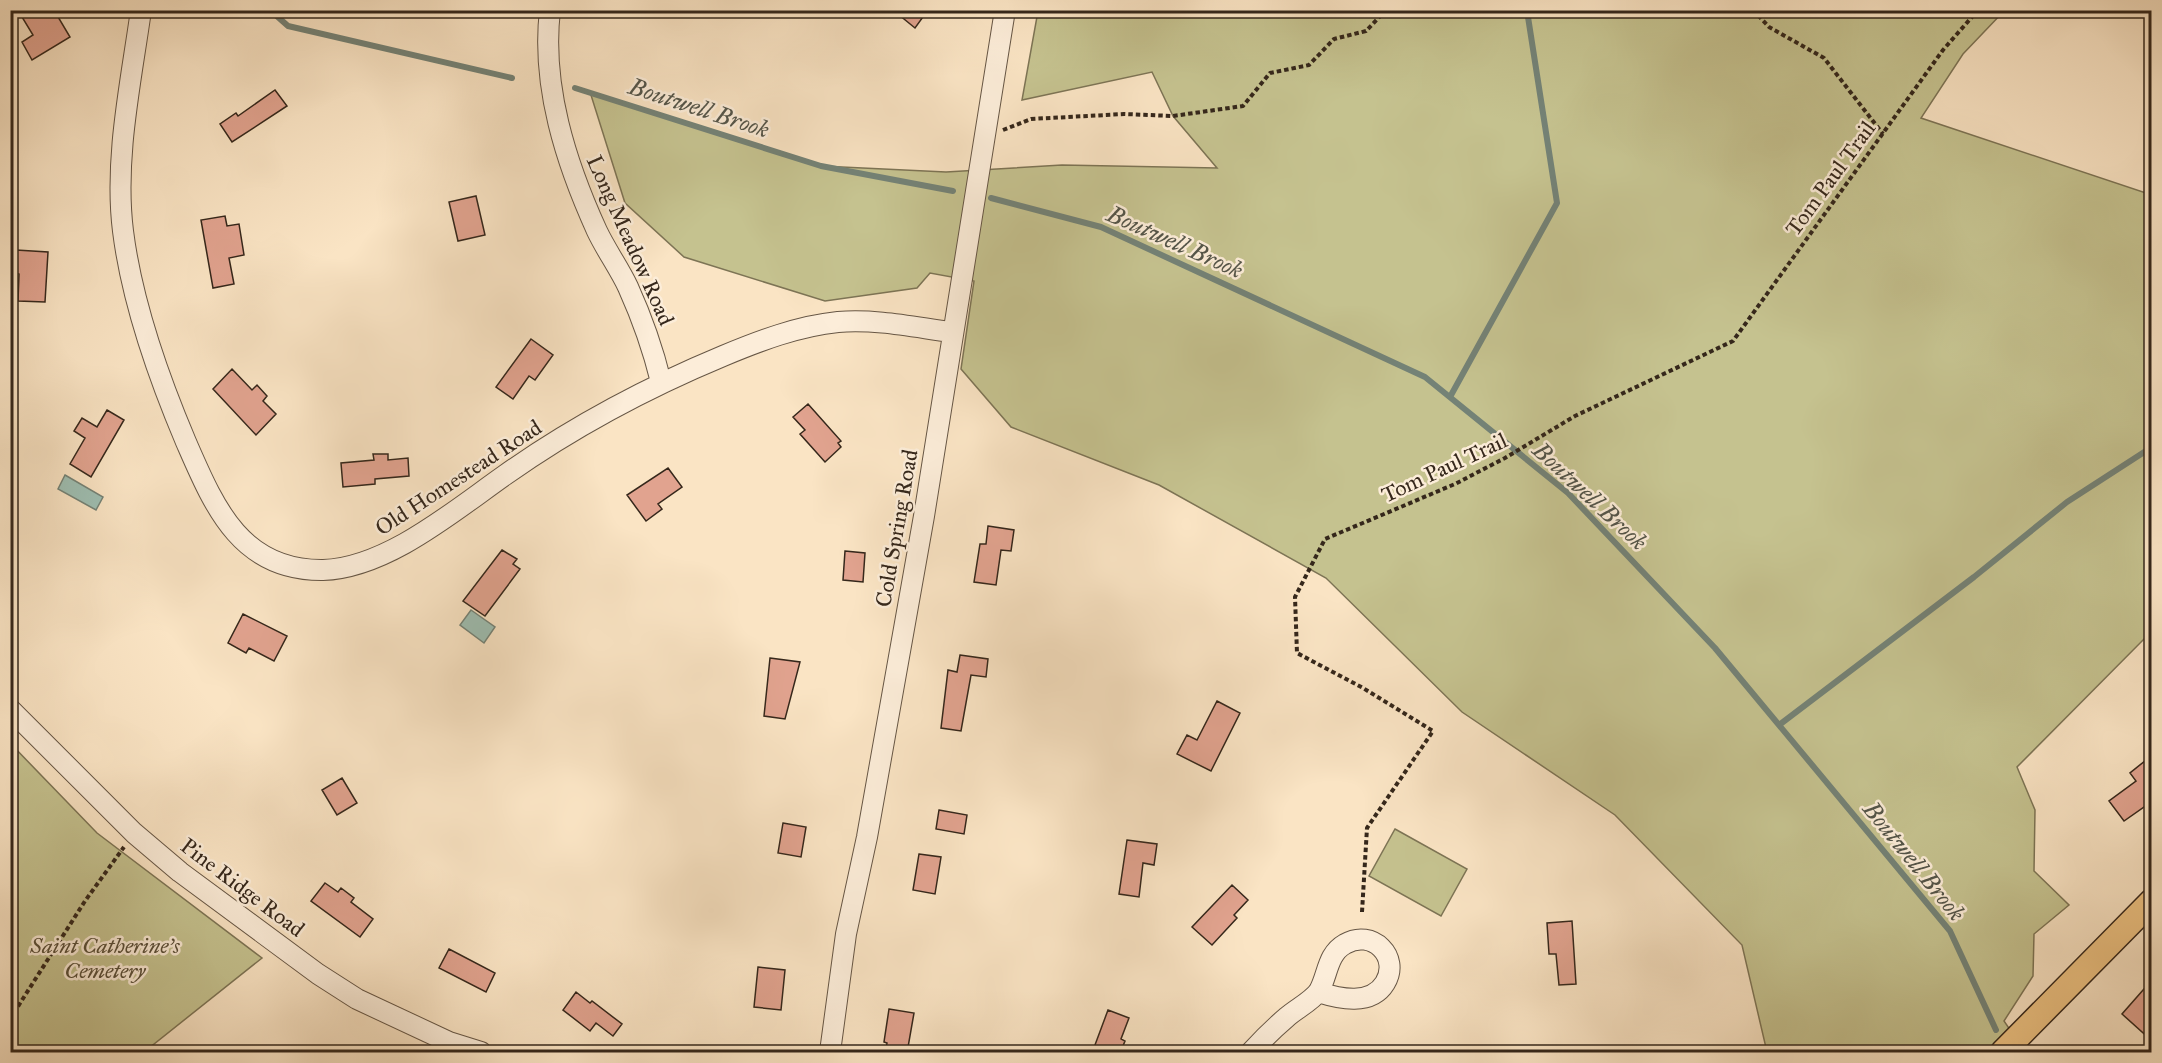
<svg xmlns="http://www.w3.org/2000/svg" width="2162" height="1063" font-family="'IM FELL Great Primer',serif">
	<rect width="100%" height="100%" fill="#fae4c4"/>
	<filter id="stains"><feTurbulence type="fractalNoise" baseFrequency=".00333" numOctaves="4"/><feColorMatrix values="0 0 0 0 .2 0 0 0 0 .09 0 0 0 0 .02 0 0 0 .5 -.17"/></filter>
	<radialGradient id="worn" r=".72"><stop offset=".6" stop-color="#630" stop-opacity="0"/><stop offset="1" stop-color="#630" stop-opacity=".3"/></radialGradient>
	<!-- green -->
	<path fill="#c5c28f" stroke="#7d7455" stroke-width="1.5" d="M1038 11H2004L1963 54 1921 118 2152 195 2151 632 2017 767 2035 810 2034 871 2069 905 2034 934 2033 976 2004 1021 2025 1052H1767L1742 945 1615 815 1462 712 1326 578 1159 485 1011 427 961 369 974 281 930 273 917 288 825 301 684 257 625 203 590 92 821 166 946 172 1062 165 1217 168 1173 116 1152 72 1022 100Z
		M10 743 97 833 262 958 144 1052H11Z
		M1395 829 1467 869 1441 916 1369 876Z"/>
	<!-- water -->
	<path fill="#9ebfb3" stroke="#748276" stroke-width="1.5" d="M65 475 103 497 96 510 58 489Z
		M471 610 495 627 484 643 460 625Z"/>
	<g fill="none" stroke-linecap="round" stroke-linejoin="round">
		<!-- stream -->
		<path stroke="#748276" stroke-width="6" d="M270 10 288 26 512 78
			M575 88 821 166 953 191
			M991 198 1101 227 1425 377 1568 493 1715 648 1950 931 1996 1030
			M1450 397 1557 203 1528 17 1523 10
			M1779 725 1974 577 2067 502 2152 447"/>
	</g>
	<!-- building -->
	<path fill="#e1a38f" stroke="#35271b" stroke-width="1.5" d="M33 10H54L70 37 32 60 22 42 33 35 22 17Z
		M893 10H928L915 28Z
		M275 90 287 106 232 142 220 124 236 113 238 116Z
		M476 196 485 235 458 241 449 202Z
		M225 216 227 226 239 224 244 255 229 258 234 284 213 288 201 220Z
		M16 250 48 252 45 302 18 301 19 274 15 273Z
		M531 339 553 355 535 380 529 376 513 399 496 387Z
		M232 369 252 390 257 385 267 396 263 401 276 414 256 435 213 389Z
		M808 404 841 441 838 443 841 447 825 462 800 434 805 430 793 417Z
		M107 410 124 420 91 477 70 464 85 438 74 431 82 418 97 427Z
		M373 454H388V460L408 458 409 476 375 479V484L343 487 341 463 374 460Z
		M668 468 682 487 658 504 662 509 646 521 627 495Z
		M988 526 1014 530 1011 551 1001 550 996 585 974 582 980 544H986Z
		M502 550 517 559 513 564 520 569 485 616 463 601Z
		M845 551 865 553 863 582 843 580Z
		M243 614 287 636 274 661 249 648 246 653 228 643Z
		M960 655 988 659 986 677 971 675 961 731 941 728 948 670 957 672Z
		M770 658 800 662 785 719 764 716Z
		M1217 701 1240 713 1211 771 1177 754 1187 735 1197 740Z
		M2151 756V802L2124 821 2109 801 2136 781 2130 773Z
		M342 778 357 803 337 815 322 790Z
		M939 810 967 815 964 834 936 829Z
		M783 823 806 827 801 857 778 853Z
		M1127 840 1157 844 1154 865 1143 863 1139 897 1119 894Z
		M919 854 941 857 935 894 913 890Z
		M325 883 338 892 341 888 354 898 351 902 373 919 360 937 311 901Z
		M1232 885 1248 900 1234 915 1237 918 1212 945 1192 927Z
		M1572 921 1576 984 1559 985 1556 954H1549L1547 923Z
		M449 949 495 973 486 992 439 968Z
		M758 967 785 970 781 1010 754 1007Z
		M2151 981V1040L2122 1014Z
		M576 992 590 1003 592 1001 622 1024 613 1036 596 1023 590 1031 563 1010Z
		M889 1009 914 1013 907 1053H885L887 1043 884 1042Z
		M1108 1010 1129 1018 1121 1039 1125 1041 1120 1053H1092Z"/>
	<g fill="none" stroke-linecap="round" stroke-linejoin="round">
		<!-- minor casing -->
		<g stroke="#665645" stroke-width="22">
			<path id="minor" d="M141 10C131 82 114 159 123 231 132 303 158 376 186 442 214 506 240 571 323 570 387 568 455 510 505 475 573 427 646 388 723 356 759 341 798 326 838 322 877 319 913 327 951 332
				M550 10C541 86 566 163 597 231 606 250 619 268 628 287 642 318 653 349 661 382
				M10 709 134 833 180 872 318 974 357 999 449 1042 481 1052
				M830 1052 846 934 867 837 924 516 1005 10
				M1251 1052C1262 1040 1274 1028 1287 1017 1296 1009 1312 1001 1319 991 1328 975 1327 954 1345 944 1372 928 1401 957 1385 983 1371 1006 1340 999 1318 992"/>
		</g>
		<!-- major casing -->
		<g stroke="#35271b" stroke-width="27">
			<path id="major" d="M2003 1052 2152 901"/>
		</g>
		<!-- path -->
		<path stroke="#35271b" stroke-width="4" stroke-dasharray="4.5 3" stroke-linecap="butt" d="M1753 10 1769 27 1824 58 1883 134
			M1003 130 1031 119 1124 114 1173 116 1243 106 1270 73 1309 65 1334 39 1366 31 1386 10
			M1362 912 1367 828 1433 731 1363 688 1297 653 1295 597 1325 539 1455 484 1505 458 1575 416 1733 341 1943 50 1978 10
			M10 1019 85 901 124 847"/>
		<!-- minor -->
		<use href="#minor" stroke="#fcedd9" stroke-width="20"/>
		<!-- major -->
		<use href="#major" stroke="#edc282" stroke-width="24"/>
	</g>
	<g text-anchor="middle" stroke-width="5" stroke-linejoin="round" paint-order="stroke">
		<!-- street labels -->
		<g font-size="22" fill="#35271b" stroke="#fcedd9">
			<text transform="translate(1830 178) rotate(-54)" y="8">Tom Paul Trail</text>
			<text transform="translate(631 240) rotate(66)" y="8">Long Meadow Road</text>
			<text transform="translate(1444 467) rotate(-25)" y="8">Tom Paul Trail</text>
			<text transform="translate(458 477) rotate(-33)" y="8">Old Homestead Road</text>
			<text transform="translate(896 528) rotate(-80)" y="8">Cold Spring Road</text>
			<text transform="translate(243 887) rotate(37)" y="8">Pine Ridge Road</text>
		</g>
		<!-- park labels -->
		<g font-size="22" font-style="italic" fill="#594e38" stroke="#fcedd9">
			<text x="105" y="953">Saint Catherine's<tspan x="105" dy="25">Cemetery</tspan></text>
		</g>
		<!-- water labels -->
		<g font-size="24" font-style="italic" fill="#545549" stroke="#fcedd9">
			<text transform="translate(699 108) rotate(18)" y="8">Boutwell Brook</text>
			<text transform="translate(1175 242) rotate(24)" y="8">Boutwell Brook</text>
			<text transform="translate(1590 496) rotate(43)" y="8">Boutwell Brook</text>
			<text transform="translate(1914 861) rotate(51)" y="8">Boutwell Brook</text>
		</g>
	</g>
	<!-- margin -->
	<rect width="2162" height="1063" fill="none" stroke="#fae4c4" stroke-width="36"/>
	<rect x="12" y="12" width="2138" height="1039" fill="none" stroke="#35271b" stroke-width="3"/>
	<rect x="18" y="18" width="2126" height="1027" fill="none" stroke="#35271b" stroke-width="1.5"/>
	<rect width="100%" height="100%" filter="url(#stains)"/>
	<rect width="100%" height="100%" fill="url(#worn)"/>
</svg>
